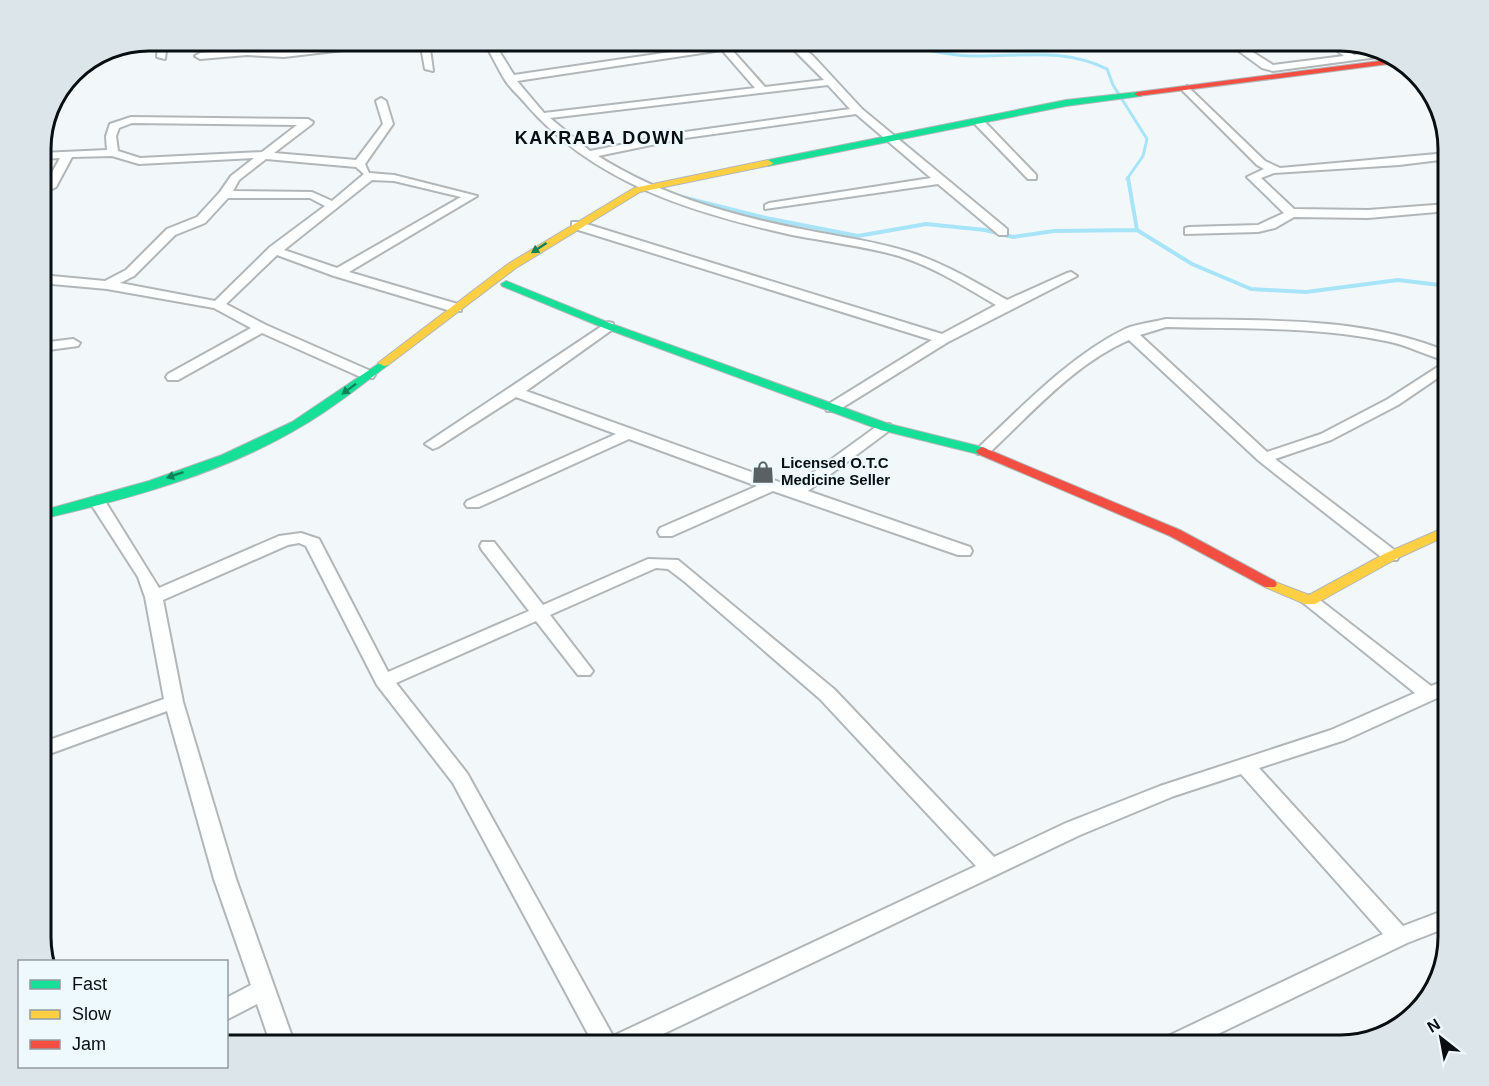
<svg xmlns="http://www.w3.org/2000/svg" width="1489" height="1086" font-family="Helvetica,sans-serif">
	<rect width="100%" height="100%" fill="#f2f8fa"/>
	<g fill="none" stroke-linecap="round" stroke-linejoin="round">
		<!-- stream-far1 -->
		<path stroke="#a8e4f8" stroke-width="3" d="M890 41C917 48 944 55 971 56 1019 57 1062 47 1107 69L1113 85 1147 139 1143 156 1127 179"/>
		<!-- stream -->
		<path stroke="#a8e4f8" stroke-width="4" d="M1128 178 1137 230 1192 264 1251 289 1306 292 1398 280 1448 286
			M682 197 766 218 858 236 926 224 985 230 1013 237 1054 231 1137 230"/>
		<!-- street casing -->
		<g stroke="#b1b7b9" stroke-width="4">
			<path id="street" d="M158 41H167L165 59 157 57Z
				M392 41H429L433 71 425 69 420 41 284 57 247 55 200 59 195 56 200 53 247 49 284 51Z
				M483 41H492L496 46 541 41H565L560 44 499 51 514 75 718 45 716 43 720 41 727 44 797 43 813 56 862 109 1007 229V235H999L938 184 765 209V205L769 203 931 178 856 114 685 138 598 156C661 196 733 216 806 230 840 237 875 241 909 252 944 263 975 282 1007 300L1067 273 1071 272 1077 276 948 342 837 411H827L825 408 827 405 932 340 572 228V222H580L942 334 996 305C965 287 934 267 899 256 864 246 828 242 792 235 693 213 593 183 525 103 519 96 509 87 505 80 498 69 491 53 483 41ZM792 48 824 80 765 87 732 50ZM722 50 755 88 544 113 517 81ZM828 85 850 109 685 132 590 151 550 118Z
				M1225 41H1235L1273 65 1344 56 1324 41H1334L1354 55 1374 52 1385 56 1273 71 1262 68Z
				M1187 86 1265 161 1280 168 1448 153V159L1399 165 1274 173 1261 178 1294 209 1368 210 1448 204V211L1368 218 1294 217 1275 228 1258 232 1185 234V228L1189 227 1258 225 1284 213 1247 177 1264 169 1257 165 1183 91 1182 89Z
				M381 98 386 101 393 124 365 164 369 173 394 175 477 196 349 272 461 305V311H451L334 276 277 255 226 304 266 325 373 372 375 375 373 378H363L262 333 178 380H168L166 377 168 374 251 328 214 308 107 289 41 283V275L105 281 126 270 167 229 197 217 220 192 231 176 254 158 139 164 112 156 72 157 56 187 50 190 44 187 60 158 41 159V153L107 150 106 136 110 124 131 117 308 119 313 122 312 124 274 153 356 160 383 124 376 101ZM132 123 297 125 262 152 140 158 118 151 116 136 119 128ZM266 159 356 167 364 174 332 201 312 192 233 191 239 180ZM372 180 394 181 461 197 337 268 284 250ZM228 198H310L325 206 270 247 215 301 120 283 134 276 175 235 205 223Z
				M975 120H983L1036 175V179H1028L975 124Z
				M1166 319C1260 321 1360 315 1448 352V371L1398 405 1331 440 1275 459 1397 552 1399 556 1397 560H1385L1259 461 1129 340C1074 364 1032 413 988 454H978L975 451 978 448C1024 405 1070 356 1125 329 1136 324 1154 322 1166 319ZM1166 327C1239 329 1315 326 1386 341 1408 345 1427 356 1447 361L1388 399 1321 434 1267 452 1140 335Z
				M608 322 613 323V329L526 391 793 487 880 424H890L892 427 890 430 808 491 970 547 972 551 970 555H958L773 491 672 536H660L658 532 660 528 757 486 629 439 479 507H467L465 504 467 501 616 434 516 397 438 447 433 449 425 444Z
				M73 339 80 343 78 346 41 351V343Z
				M97 496 105 501 159 588 279 536 301 533 319 539 388 672 529 611 482 550 480 546 482 542H494L543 605 648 559 678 560 834 689 994 857 1066 823 1160 786 1331 730 1415 693 1301 601 1310 595 1316 597 1431 686 1448 680V693L1345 740 1259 768 1403 926 1448 909V927L1407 943 1195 1045H1160L1164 1038 1383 934 1241 774 1174 796 1080 835 640 1045H594L453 783 377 685 306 546 299 543 288 545 163 600 183 702 236 879 295 1045H271L257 1004 226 1020V998L251 985 214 879 167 711 41 757V743L164 699 145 597 138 577 89 501ZM656 568 668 569 685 582 820 699 976 866 613 1036 467 773 396 683 536 621 578 675H590L593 671 590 667 550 615Z"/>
		</g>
		<!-- fast casing -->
		<g stroke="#b1b7b9" stroke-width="2">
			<path id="fast" d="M1138 92 1142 94 1141 96 1066 106 768 166 763 163 768 160 1066 100Z
				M506 281 612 324 889 424 986 448 988 451 982 455 881 430 604 328 502 286 501 284Z
				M384 360 388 361V365C360 386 333 408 302 426 224 473 129 499 41 519V511L149 481 222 455 292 422Z"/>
		</g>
		<!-- slow casing -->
		<g stroke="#b1b7b9" stroke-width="2">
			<path id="slow" d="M768 160 773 163 771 165 640 192 516 268 388 365 384 366 378 363 508 264 634 188Z
				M1448 526V535L1396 559 1315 604H1305L1265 587 1263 584 1270 580 1309 595 1386 553Z"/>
		</g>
		<!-- jam casing -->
		<g stroke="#b1b7b9" stroke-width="2">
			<path id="jam" d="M1395 59 1404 62 1138 96 1134 94 1138 92Z
				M982 447 1180 530 1275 581 1277 584 1275 587H1265L1170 536 978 454 976 451Z"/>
		</g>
		<!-- street -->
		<use href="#street" fill="#fdfefe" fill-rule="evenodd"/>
		<!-- fast -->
		<use href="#fast" fill="#16e098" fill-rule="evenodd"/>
		<!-- slow -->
		<use href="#slow" fill="#ffcf43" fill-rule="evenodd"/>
		<!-- jam -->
		<use href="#jam" fill="#f24e42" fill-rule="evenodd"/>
	</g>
	<!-- one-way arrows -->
	<defs><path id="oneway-solid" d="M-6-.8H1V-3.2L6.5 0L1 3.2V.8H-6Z" transform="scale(1.5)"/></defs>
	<g fill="#10825b">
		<use href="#oneway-solid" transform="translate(539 248) rotate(147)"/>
		<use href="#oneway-solid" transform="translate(349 389) rotate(143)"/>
		<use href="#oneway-solid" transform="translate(175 475) rotate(161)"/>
	</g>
	<!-- icons -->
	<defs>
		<g id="shop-bare" transform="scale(1.8)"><path d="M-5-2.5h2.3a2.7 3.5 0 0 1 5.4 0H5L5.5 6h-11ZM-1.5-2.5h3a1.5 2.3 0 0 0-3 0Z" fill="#5a6063" stroke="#eef9fd" stroke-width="2.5" paint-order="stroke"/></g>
	</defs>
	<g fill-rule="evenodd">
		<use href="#shop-bare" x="763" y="472"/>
	</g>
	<g text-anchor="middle" stroke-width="4.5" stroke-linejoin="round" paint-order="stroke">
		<!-- poi labels -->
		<g font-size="15" font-weight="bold" fill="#080e11" stroke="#eef9fd" text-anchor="start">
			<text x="781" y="468">Licensed O.T.C<tspan x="781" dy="17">Medicine Seller</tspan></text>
		</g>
		<!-- far-district labels -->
		<g font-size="18" font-weight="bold" letter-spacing="1.5" fill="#080e11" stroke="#eef9fd">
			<text x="600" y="144">KAKRABA DOWN</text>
		</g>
	</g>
	<!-- crop -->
	<path d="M0 0H1489V1086H0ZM149 51H1340A98 98 0 0 1 1438 149V937A98 98 0 0 1 1340 1035H149A98 98 0 0 1 51 937V149A98 98 0 0 1 149 51Z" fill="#dce6ea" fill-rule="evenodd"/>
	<path fill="none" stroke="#080e11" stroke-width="3" d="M149 51H1340A98 98 0 0 1 1438 149V937A98 98 0 0 1 1340 1035H149A98 98 0 0 1 51 937V149A98 98 0 0 1 149 51Z"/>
	<!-- legend -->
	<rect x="18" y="960" width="210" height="108" fill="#eef9fd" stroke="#929b9f" stroke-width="1.5"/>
	<rect x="30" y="980" width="30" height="9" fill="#16e098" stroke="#929b9f" stroke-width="1.5"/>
	<text x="72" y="990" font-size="18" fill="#080e11">Fast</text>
	<rect x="30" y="1010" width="30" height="9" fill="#ffcf43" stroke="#929b9f" stroke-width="1.5"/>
	<text x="72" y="1020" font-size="18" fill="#080e11">Slow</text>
	<rect x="30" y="1040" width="30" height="9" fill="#f24e42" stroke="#929b9f" stroke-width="1.5"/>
	<text x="72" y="1050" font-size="18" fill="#080e11">Jam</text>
	<!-- north arrow -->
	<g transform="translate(1441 1038) rotate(329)" stroke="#eef9fd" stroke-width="4.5" paint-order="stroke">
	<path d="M0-4.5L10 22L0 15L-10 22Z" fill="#080e11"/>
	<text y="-9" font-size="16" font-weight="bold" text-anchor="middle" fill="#080e11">N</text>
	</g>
</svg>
